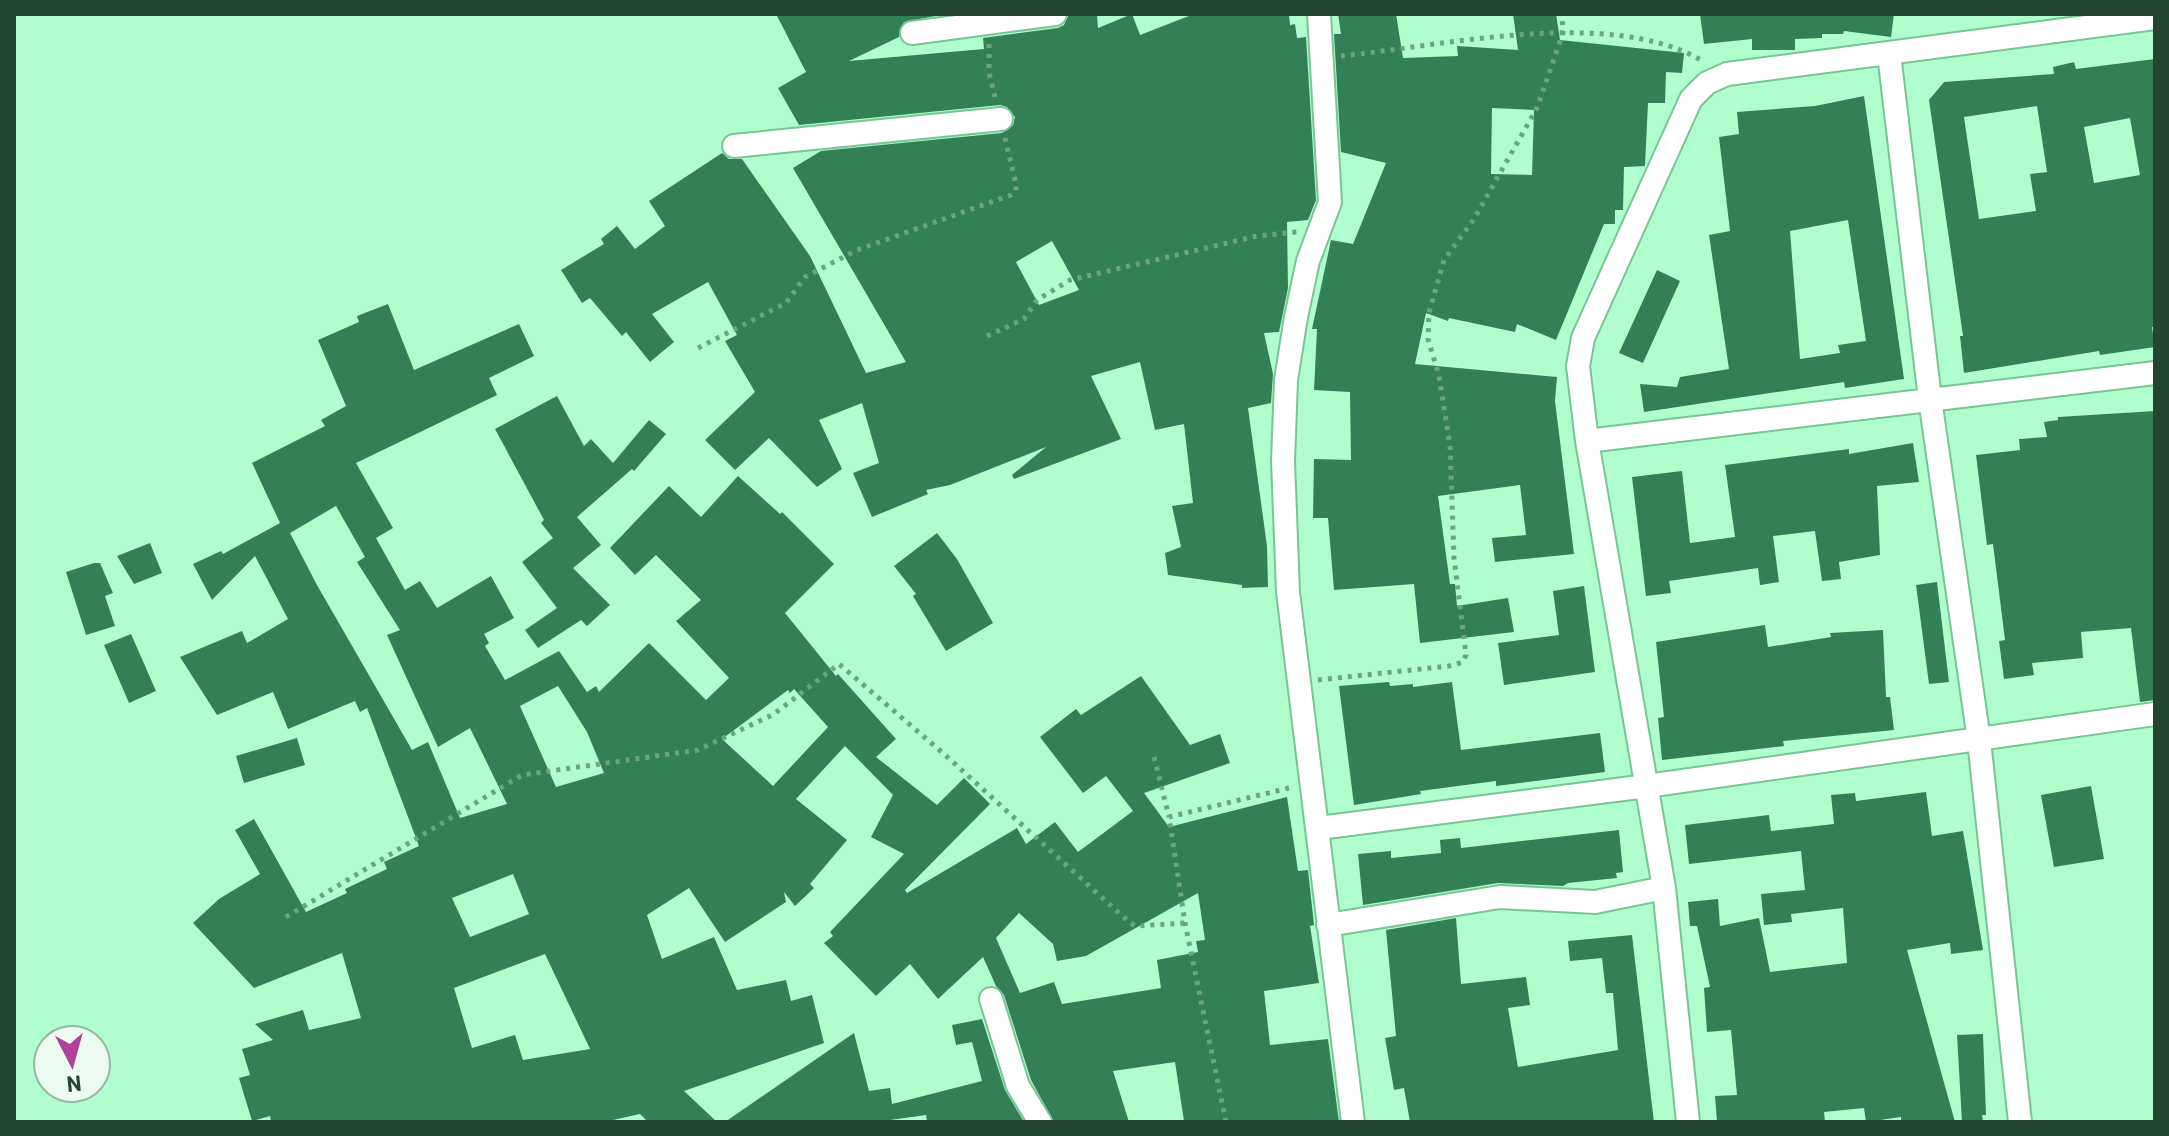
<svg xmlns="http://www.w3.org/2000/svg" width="2169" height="1136" font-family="Barlow,sans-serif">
	<rect width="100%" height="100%" fill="#b0fecd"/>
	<!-- building -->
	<path fill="#348056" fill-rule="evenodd" d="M776 14H946L904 22 899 37 849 61 984 49 983 38 1058 28 1064 25 1069 14H1097L1098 28 1132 14 1140 35 1194 14H1289L1290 25 1295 24 1297 38 1306 37 1316 200 1308 220 1287 222 1288 288 1279 332 1264 333 1273 374 1271 403 1248 408 1267 546 1268 587 1242 588V585L1168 575 1165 553 1181 547 1172 506 1193 503 1184 424 1155 430 1140 362 1091 376 1121 439 1014 479 1012 475 1046 447 950 485 926 490 928 494 872 517 853 473 879 463 862 403 819 420 842 469 817 487 769 438 735 470 705 440 755 392 725 341 737 335 708 282 652 314 674 342 650 362 626 332 622 336 590 298 582 303 561 270 604 244 601 239 617 226 635 249 665 226 649 201 722 153 729 159H742L810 256 866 373 906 362 793 168 821 151 1002 133 1013 125 1015 117 1007 107 1000 105 799 125 778 88 806 72ZM1052 241 1079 290 1039 305 1016 262Z
		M1338 14H1396L1403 58 1458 56 1457 46 1518 50 1513 14H1556L1560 40 1684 53 1682 73 1666 72 1665 103H1648L1645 166 1624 167 1623 210H1615V224H1604L1556 340 1517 324 1515 332 1449 318 1448 321 1426 313 1415 364 1557 377 1555 401 1574 554 1495 562 1492 538 1526 535 1520 485 1438 496 1450 584H1455L1457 606 1508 598 1514 632 1420 643 1414 584 1334 590 1328 518H1313L1314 459 1351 460 1350 392 1314 390 1317 329H1312L1331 240 1353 244 1386 163 1341 152 1334 34H1341ZM1492 108 1534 110 1532 175 1491 174Z
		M1700 14H1894L1891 37 1844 31 1843 34H1822V38L1795 39V50H1752V39L1704 44Z
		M2155 59V327H2152L2155 347 2100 355 2099 351 1964 373 1960 336H1963L1929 100 1944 82 2054 74 2053 67 2074 62 2076 69ZM2037 106 2047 172 2030 174 2036 211 1979 219 1964 117ZM2130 118 2140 175 2094 183 2084 127Z
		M1864 96 1904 379 1845 388 1844 382 1644 412 1640 384 1677 387 1680 377 1729 369 1709 235 1730 231 1719 137 1739 134 1737 112 1815 106ZM1848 220 1866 341 1838 345 1840 353 1800 359 1790 231Z
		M1657 270 1680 281 1643 363 1619 353Z
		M388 304 414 370 519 324 534 356 489 378 497 395 356 463 393 528 376 538 405 590 420 581 437 608 491 576 514 618 484 634 489 643 485 646 505 680 559 651 587 692 596 686 599 692 649 643 706 700 729 678 676 621 701 600 656 555 635 575 610 548 669 486 701 517 738 476 780 514 782 512 834 564 785 613 836 676 838 674 896 739 876 757 937 805 964 778 990 804 905 890 907 893 1017 828 1026 844 1055 822 1078 852 1133 811 1106 776 1083 793 1040 737 1076 709 1081 715 1141 676 1190 745 1220 734 1230 763 1144 793 1169 827 1287 797 1298 871 1308 870 1314 925 1310 926 1319 983 1264 991 1270 1045 1328 1039 1339 1122 1184 1121 1175 1062 1113 1071 1129 1122H1054L1031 1080 1004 995 996 986 983 957 938 999 910 964 876 996 824 943 833 936 830 932 904 854 871 837 893 795 845 746 796 799 847 840 810 884 814 888 795 906 784 892 786 902 725 942 689 888 647 915 662 959 714 937 737 990 786 980 791 1001 812 995 824 1043 684 1091 717 1122H648L640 1114 604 1122H271L270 1116 252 1121 239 1078 250 1075 242 1049 273 1040 255 1024 303 1010 309 1030 361 1018 342 953 254 988 193 923 219 899 260 874 235 830 254 819 306 912 347 893 345 889 387 869 384 862 419 846 367 708 360 712 355 701 288 729 273 692 217 715 180 657 242 631 247 643 288 619 255 556 212 600 193 564 221 551 223 554 280 523 252 463 325 426 321 420 346 406 318 340 359 322 357 316ZM336 506 365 557 357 562 400 630 387 635 438 747 470 728 507 804 460 818 428 742 412 750 317 585 290 533ZM558 686 587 732 604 773 556 787 520 706ZM794 689 828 727 773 786 722 739 788 690 790 693ZM513 874 529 914 470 937 452 898ZM1198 893 1205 940 1196 941 1198 952 1157 960 1161 988 1062 1004 1054 982 1020 993 996 938 1019 913 1053 944 1057 961 1086 956ZM545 954 590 1049 523 1060 515 1035 472 1048 454 988Z
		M557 396 584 446 591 439 613 463 649 420 666 434 634 471 632 469 577 517 601 545 573 568 610 605 587 626 581 620 538 648 525 630 557 608 522 562 553 538 541 523 544 520 495 429Z
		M2155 411V700L2140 702 2131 628 2081 632 2083 658 2032 663 2034 675 2004 679 1999 641 2005 640 1993 544 1987 545 1976 455 2020 450 2019 439 2047 437 2044 422 2058 420V417Z
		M1913 443 1919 482 1877 486 1880 555 1839 562 1841 579 1822 581 1815 531 1773 536 1779 582 1760 585 1758 568 1669 581 1671 593 1646 596 1632 477 1682 471 1690 543 1735 537 1725 465 1849 449V454Z
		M937 533 957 559 993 623 946 651 913 596 916 594 894 566Z
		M150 543 162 573 134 584 117 556Z
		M94 563H100L113 593 105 596 115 626 86 635 66 572Z
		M1937 582 1949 682 1929 684 1916 585Z
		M1584 586 1595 672 1504 685 1498 643 1559 635 1553 591Z
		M1765 625 1768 647 1831 637 1830 633 1883 630 1886 697H1890L1894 730 1783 741 1784 746 1662 760 1658 718 1664 717 1656 642Z
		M131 634 156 691 129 703 104 645Z
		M1389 682 1390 686 1413 684V687L1452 682 1461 750 1600 733 1605 772 1496 786V781L1420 791 1421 794 1354 805 1339 686Z
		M297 738 305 765 244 783 236 756Z
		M2091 786 2104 859 2054 867 2041 795Z
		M1926 792 1932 836 1963 831 1983 950 1951 954 1950 943 1907 950 1955 1122H1901V1117L1866 1122 1864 1108 1824 1112 1825 1122H1717L1715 1096 1737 1095 1731 1030 1707 1032 1704 988 1710 987 1697 926H1690L1688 902 1718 899 1720 926 1759 918 1770 972 1847 963 1843 908 1791 914 1792 922 1764 925 1761 894 1805 890 1801 851 1689 864 1685 825 1769 815 1771 831 1834 824 1831 795 1855 793 1856 801Z
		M1619 830 1623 872 1616 873 1617 878 1568 883 1563 886 1498 883 1363 905 1358 854 1391 851V858L1441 853 1440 840 1460 838 1461 848Z
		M1456 918 1461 984 1526 977 1530 1005 1508 1008 1518 1067 1618 1050 1613 993H1606L1602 958 1570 961 1568 941 1632 935 1654 1122H1410L1404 1088 1394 1090 1385 1038 1396 1036 1386 930Z
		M982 1019 1005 1090 1024 1122H927L926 1115 876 1122H725L854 1033 869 1091 890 1088 892 1104 982 1081 972 1042 956 1045 952 1025Z
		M1983 1034 1986 1115H1982L1983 1122H1962L1957 1035Z"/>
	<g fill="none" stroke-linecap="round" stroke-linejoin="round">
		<!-- street casing -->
		<g stroke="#78c596" stroke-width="26">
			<path id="street" d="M1319 14 1330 202 1308 261 1296 317 1286 380 1283 461 1288 592 1353 1122
				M912 33 1055 14
				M1889 54 1930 399 1979 740 2020 1122
				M734 146 1001 119
				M1587 441 2155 373
				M1319 828 1647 786 2155 714
				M1328 925 1500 897 1595 902 1664 888
				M991 999 1018 1086 1040 1122
				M1688 1122 1664 888 1587 441 1578 366 1583 338 1691 99 1707 83 1727 74 2155 18"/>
		</g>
		<!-- path -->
		<path stroke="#6ca481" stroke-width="5" stroke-dasharray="4 6" stroke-linecap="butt" d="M989 44V73L995 97
			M1341 56C1444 46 1608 7 1701 60
			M987 336 1024 319 1037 300 1070 280 1257 236 1297 232
			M698 348 786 303 805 277 857 250 1011 195 1016 191V184L1005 138
			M1318 680 1449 666 1463 662 1466 655 1454 558 1450 445 1439 376 1428 339 1429 313 1444 260 1474 219 1537 108 1563 33 1562 14
			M1154 757 1169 817
			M286 917 522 775 698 750 774 714 839 664 943 753 1130 923 1136 926 1185 923
			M1226 1122 1185 923 1169 817 1289 788"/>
		<!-- street -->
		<use href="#street" stroke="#fff" stroke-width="22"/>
	</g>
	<!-- border -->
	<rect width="2169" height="1136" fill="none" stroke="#254532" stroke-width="32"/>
	<!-- north arrow -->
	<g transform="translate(72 1064) rotate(174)"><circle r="38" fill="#ecfbf1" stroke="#9cb2a5" stroke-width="2"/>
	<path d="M0-6L14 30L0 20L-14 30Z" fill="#b2419c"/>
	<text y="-12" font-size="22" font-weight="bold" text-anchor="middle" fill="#254532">N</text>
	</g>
</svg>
